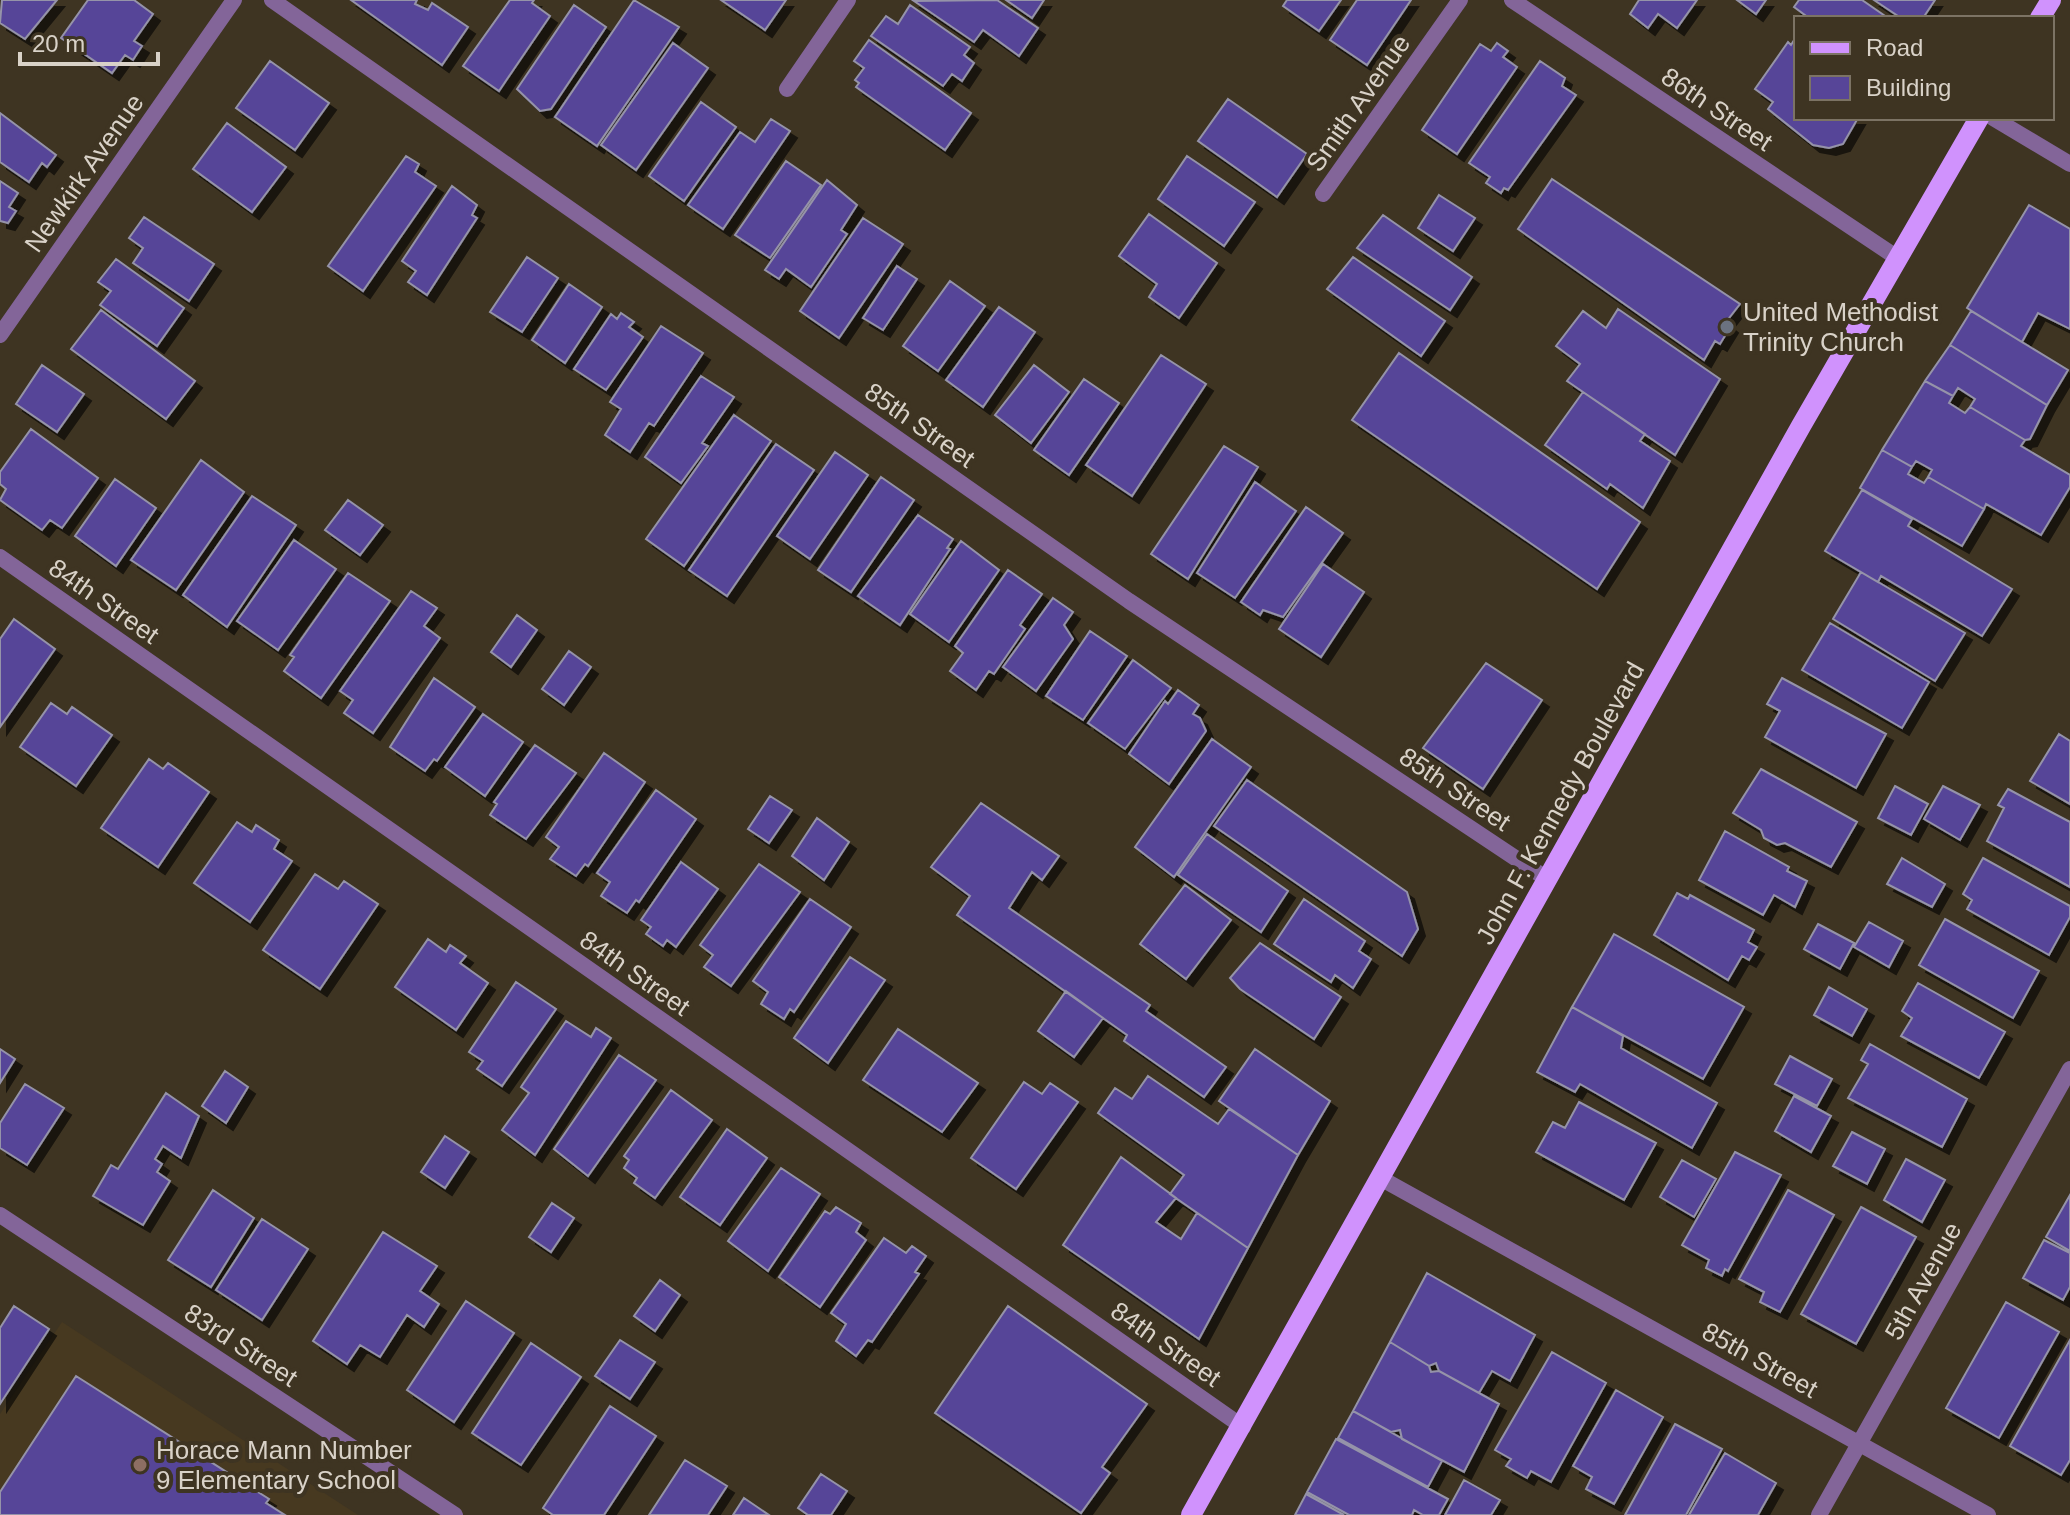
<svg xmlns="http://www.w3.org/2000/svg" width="2070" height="1515" font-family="Arial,sans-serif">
	<defs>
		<filter id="shadow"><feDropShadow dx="7" dy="7" stdDeviation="0" flood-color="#0009"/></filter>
	</defs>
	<rect width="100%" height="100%" fill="#3e3422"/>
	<!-- built -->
	<path fill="#473920" d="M62 1322 358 1515H0V1414Z"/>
	<!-- building -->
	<path fill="#574598" stroke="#9593a9" stroke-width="2" filter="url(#shadow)" d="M2 0H57L25 39 0 23Z
		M88 0H134L153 14 134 41 142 46 133 60 125 55 112 73 61 38Z
		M351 0H417L415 4 428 10 432 3 468 27 442 65Z
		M510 0H534L532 3 550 16 499 91 463 66Z
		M634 0 679 27 597 146 555 117Z
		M721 0H786L765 30Z
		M997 0 1038 28 1019 56 983 30 974 42 914 1Z
		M1006 0H1044L1032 18Z
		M1287 0H1341L1319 31 1283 6Z
		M1357 0H1411L1367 65 1330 40Z
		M1639 0H1697L1677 28 1658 14 1648 28 1630 14Z
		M1737 0H1766L1756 14Z
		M1799 0H1862L1888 18H1809L1794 7Z
		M1874 0H1935L1923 18H1901Z
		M574 5 606 27 551 109 540 111 517 89Z
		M910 5 970 47 964 55 974 63 962 81 952 74 943 86 871 36 886 16 898 24Z
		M1796 37V118H1858L1843 144 1829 148 1813 145 1768 109 1773 102 1755 89 1788 42 1791 45Z
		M869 40 971 113 945 150 856 87 859 83 855 80 864 68 854 61Z
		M673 43 708 68 636 170 601 145Z
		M1497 43 1508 51 1503 57 1517 67 1457 154 1422 130 1480 44 1491 51Z
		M270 61 329 103 295 150 236 108Z
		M1540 61 1565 78 1562 86 1576 95 1508 190 1504 188 1501 193 1486 183 1490 177 1469 163Z
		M1228 99 1307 154 1277 197 1198 141Z
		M701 102 736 127 684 201 649 176Z
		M0 113 56 155 47 167 42 163 29 182 0 162Z
		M771 119 790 131 723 229 688 205 740 132 755 142Z
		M227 123 286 167 252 212 193 169Z
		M406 156 419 164 415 172 436 186 363 291 328 266Z
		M1187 156 1255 202 1224 246 1158 199Z
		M786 161 821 185 770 258 735 235Z
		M1552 179 1740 304 1726 322 1731 326 1720 344 1715 341 1704 360 1518 229Z
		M827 180 857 205 841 230 847 234 811 287 786 269 779 279 765 270Z
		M0 181 18 193 9 207 16 211 8 223 0 221Z
		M452 186 477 205 472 215 477 218 427 295 408 282 416 271 402 261Z
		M1439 195 1475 218 1453 251 1418 228Z
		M2029 205 2070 229V329L2038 313 2022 342 1967 308Z
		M1149 214 1217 263 1179 318 1149 297 1157 284 1119 256Z
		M1383 215 1472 277 1450 310 1357 248Z
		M144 217 214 264 189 301 133 263 143 248 129 238Z
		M863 218 903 244 839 338 800 311Z
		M527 257 558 278 522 332 490 312Z
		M1353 257 1445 321 1421 356 1327 289Z
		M116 259 184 308 157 346 100 305 111 291 98 282Z
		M897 266 917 279 883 330 863 318Z
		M950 281 985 306 938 371 903 346Z
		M569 284 602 307 565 363 532 340Z
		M999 307 1035 332 983 407 946 380Z
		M1618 309 1720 379 1675 455 1567 381 1580 364 1556 346 1583 311 1606 328Z
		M101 310 195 381 166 419 71 349Z
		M1971 311 2068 370 2047 405 1950 345Z
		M621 313 634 322 629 327 643 337 606 390 574 369 611 314 617 319Z
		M661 326 703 353 654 426 649 423 630 452 605 435 621 409 610 402Z
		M1950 345 2047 405 2030 439 2025 440 1970 407 1975 399 1958 388 1953 396 1925 381Z
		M1399 353 1640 522 1597 589 1352 420Z
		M1161 355 1206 384 1132 496 1086 465Z
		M42 365 84 394 57 432 16 404Z
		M1034 365 1069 392 1031 443 995 415Z
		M701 376 734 397 702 443 708 446 681 483 645 457Z
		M1084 379 1119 403 1069 475 1034 450Z
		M1925 381 1953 396 1949 403 1965 413 1970 407 2025 440 2021 446 2070 475V487L2041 535 1986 504 1984 509 1928 477 1932 470 1916 461 1912 467 1882 450Z
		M1583 392 1645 434 1640 441 1670 461 1643 508 1610 484 1607 489 1545 445Z
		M734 415 771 441 684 566 646 539Z
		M31 429 98 478 62 528 50 520 42 530 0 500 6 489 0 484V472Z
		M776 444 814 470 727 596 689 570Z
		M1224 446 1258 467 1188 579 1151 554Z
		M1882 450 1912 467 1908 474 1924 483 1928 477 1984 509 1962 546 1860 488Z
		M835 452 868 475 810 559 777 536Z
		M201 460 244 492 176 590 131 560Z
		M881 477 914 500 851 592 818 570Z
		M115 479 156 508 116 566 75 536Z
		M1255 482 1296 511 1235 598 1197 573Z
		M1862 490 1912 519 1908 526 2012 589 1982 636 1881 576 1878 582 1825 551Z
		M252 496 296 525 227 627 183 595Z
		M348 500 383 525 360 555 325 530Z
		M1306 507 1343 533 1283 617 1263 610 1260 615 1241 602Z
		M918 515 953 539 947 548 950 549 900 625 858 596Z
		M294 540 336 569 278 650 237 621Z
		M961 541 999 570 949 642 910 614Z
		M1323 564 1364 592 1321 657 1279 629Z
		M1008 570 1042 594 1020 625 1025 629 994 674 989 671 976 690 950 671 963 653 955 646Z
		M1861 572 1965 633 1935 681 1833 619Z
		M348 573 390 601 321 698 284 671 294 657 290 655Z
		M411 591 437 608 424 626 440 638 373 733 344 713 353 700 340 691Z
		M1053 598 1073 612 1064 625 1073 639 1036 691 1003 667Z
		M517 615 537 630 511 667 491 652Z
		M14 619 55 649 0 727V639Z
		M1830 623 1929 682 1902 728 1802 670Z
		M1090 631 1127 656 1083 720 1046 696Z
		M569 651 591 667 564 705 542 689Z
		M1133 660 1171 688 1125 749 1088 723Z
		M1486 663 1542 700 1483 789 1423 748Z
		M434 678 475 707 437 761 434 759 425 771 390 747Z
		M1782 678 1886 734 1856 788 1765 737 1780 711 1767 704Z
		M1178 690 1199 705 1193 714 1200 718 1206 731 1169 784 1129 754 1165 701 1168 704Z
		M51 703 67 714 72 707 112 735 76 786 20 747Z
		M483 714 523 742 485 796 445 767Z
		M2059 734 2070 741V804L2030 781Z
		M1212 739 1251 767 1174 877 1135 847Z
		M535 745 576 773 526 839 490 815 497 804 494 802Z
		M604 753 645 782 588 866 585 864 576 876 550 859 559 847 546 837Z
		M149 759 163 769 168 763 209 792 158 867 101 828Z
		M1761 769 1857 822 1831 867 1785 843 1777 845 1764 838 1761 830 1733 813Z
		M1247 780 1407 892 1418 929 1402 956 1214 826Z
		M1895 786 1928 804 1911 835 1878 818Z
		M1943 786 1980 805 1960 840 1924 819Z
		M2008 789 2070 822V887L1987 841 2004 808 1998 805Z
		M656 790 696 819 639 902 636 900 627 913 601 896 610 882 597 873Z
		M770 796 792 810 769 843 748 829Z
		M981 803 1059 856 1042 880 1032 872 1009 908 1150 1005 1146 1011 1226 1067 1204 1097 1124 1041 1127 1035 957 915 970 896 931 867Z
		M817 818 849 842 824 880 792 856Z
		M237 822 252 832 256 825 279 840 274 849 292 861 250 922 194 883Z
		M1725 831 1789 867 1787 871 1807 881 1795 907 1774 895 1763 915 1699 880Z
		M1207 834 1288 891 1261 932 1178 875Z
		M1902 858 1945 884 1932 907 1887 884Z
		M1983 858 2070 906V917L2049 955 1967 909 1972 900 1963 894Z
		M681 862 718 889 676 947 667 940 663 946 646 934 651 927 641 920Z
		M759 864 800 892 731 986 704 967 713 955 700 945Z
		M315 874 338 889 344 881 378 904 320 989 263 950Z
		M1185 885 1231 920 1186 979 1140 944Z
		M1677 893 1688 899 1690 895 1754 930 1748 942 1757 947 1749 960 1742 956 1728 980 1654 935Z
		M810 899 851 927 794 1012 790 1009 784 1019 761 1004 768 992 753 981Z
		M1304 899 1365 941 1359 951 1371 959 1353 988 1335 975 1331 982 1274 944Z
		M1945 919 2039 971 2013 1018 1919 965Z
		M1869 922 1903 941 1889 967 1854 947Z
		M1818 924 1854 943 1840 969 1804 949Z
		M1614 934 1744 1007 1703 1079 1572 1007Z
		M428 939 446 952 450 945 466 956 460 963 488 983 456 1030 395 987Z
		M1260 943 1341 997 1314 1039 1240 989 1230 978Z
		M850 957 885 980 828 1063 794 1038Z
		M516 982 556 1009 502 1086 477 1069 483 1061 469 1052Z
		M1918 983 2005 1032 1979 1078 1901 1036 1912 1018 1902 1011Z
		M1829 987 1867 1009 1852 1036 1814 1015Z
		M1066 991 1103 1018 1074 1057 1038 1031Z
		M1572 1007 1623 1036 1621 1048 1717 1103 1692 1148 1580 1084 1575 1092 1537 1072Z
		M566 1021 591 1037 596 1028 611 1038 535 1155 502 1130 529 1093 521 1087Z
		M898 1029 978 1083 942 1132 863 1080Z
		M1870 1044 1967 1099 1942 1147 1848 1098 1868 1064 1861 1060Z
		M0 1049 15 1059 0 1083Z
		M1255 1049 1330 1101 1298 1155 1219 1101Z
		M619 1055 656 1080 588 1176 554 1149Z
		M1790 1056 1832 1079 1817 1106 1775 1084Z
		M225 1071 248 1087 226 1123 202 1106Z
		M1148 1076 1218 1124 1229 1109 1298 1155 1248 1248 1170 1194 1184 1175 1098 1113 1115 1088 1132 1099Z
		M1024 1082 1042 1094 1050 1083 1078 1102 1016 1189 971 1158Z
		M25 1084 64 1108 27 1165 0 1148V1123Z
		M671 1090 712 1120 655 1198 634 1183 637 1178 624 1168 629 1160 624 1156Z
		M166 1093 199 1116 181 1158 163 1146 155 1159 162 1164 157 1172 170 1181 143 1225 93 1196 111 1165 118 1169Z
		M1794 1096 1831 1116 1811 1152 1775 1131Z
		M1579 1102 1656 1143 1624 1200 1536 1152 1553 1122 1565 1128Z
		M727 1129 767 1158 720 1225 680 1197Z
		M1852 1132 1885 1149 1867 1184 1833 1166Z
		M445 1136 469 1152 445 1188 421 1172Z
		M1735 1152 1781 1175 1728 1271 1725 1269 1722 1276 1706 1268 1709 1260 1682 1245Z
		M1121 1157 1176 1198 1156 1222 1181 1239 1197 1213 1248 1248 1199 1339 1063 1245Z
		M1906 1159 1945 1180 1922 1222 1884 1200Z
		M1682 1160 1716 1179 1694 1217 1660 1197Z
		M781 1168 820 1194 768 1271 728 1241Z
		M213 1190 254 1218 211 1287 168 1260Z
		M1788 1190 1834 1215 1780 1312 1760 1302 1764 1292 1739 1279Z
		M2070 1195V1251L2046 1237Z
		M552 1203 574 1218 551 1252 529 1237Z
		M836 1207 861 1223 856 1232 866 1240 820 1307 779 1277 825 1211 830 1214Z
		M1861 1207 1916 1237 1856 1344 1801 1314Z
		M262 1219 308 1249 262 1320 216 1290Z
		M383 1232 437 1266 420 1291 439 1304 424 1327 407 1315 380 1357 360 1345 347 1364 313 1341Z
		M884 1238 906 1253 912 1246 926 1256 915 1272 919 1274 872 1342 868 1340 856 1356 836 1341 846 1324 831 1313Z
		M2044 1240 2070 1253V1287L2063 1300 2023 1278Z
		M1427 1273 1535 1335 1510 1381 1492 1371 1479 1393 1439 1371 1436 1363 1429 1366 1390 1342Z
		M660 1280 680 1295 655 1331 634 1316Z
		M466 1301 514 1333 454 1422 407 1390Z
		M2006 1302 2059 1332 1999 1438 1946 1408Z
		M14 1306 49 1329 0 1404V1328Z
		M1008 1306 1147 1404 1102 1467 1110 1473 1081 1513 935 1413Z
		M620 1340 655 1362 630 1399 595 1376Z
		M2070 1340V1460L2061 1475 2010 1446Z
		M1390 1342 1429 1366 1431 1372 1439 1371 1499 1404 1464 1472 1402 1439 1400 1430 1391 1432 1353 1411Z
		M531 1343 581 1377 521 1465 472 1433Z
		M1552 1352 1606 1383 1551 1482 1531 1471 1527 1478 1506 1466 1511 1459 1495 1450Z
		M76 1376 269 1499 266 1503 285 1515H0V1492Z
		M1616 1390 1663 1417 1614 1504 1586 1489 1592 1477 1573 1466Z
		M610 1406 656 1436 604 1515H553L543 1508Z
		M1353 1411 1442 1461 1428 1487 1338 1438Z
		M1675 1424 1722 1449 1686 1515H1625Z
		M1336 1439 1448 1499 1439 1515H1423L1414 1510 1412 1515H1349L1307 1492Z
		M1725 1453 1776 1483 1758 1515H1689Z
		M685 1460 727 1486 708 1515H649Z
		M821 1474 847 1491 831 1515H808L798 1508Z
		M1464 1480 1500 1500 1491 1515H1445Z
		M1306 1494 1344 1515H1295Z
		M744 1498 769 1515H733Z"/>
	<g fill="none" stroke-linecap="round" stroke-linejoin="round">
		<!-- street -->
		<path stroke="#836599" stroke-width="16" d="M272 0 1129 601 1547 879
			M1512 0 1896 257
			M787 89 848 0
			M1993 118 2070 164
			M1323 194 1460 0
			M0 335 234 0
			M0 557 1243 1427
			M1382 1179 1988 1515
			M0 1215 455 1515
			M1819 1515 2070 1069"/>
		<!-- primary -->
		<path stroke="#d092fd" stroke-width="20" d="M2040 18 2051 0
			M1191 1515 1801 426 1979 118"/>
	</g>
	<!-- markers -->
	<circle fill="#6b7280" stroke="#3e3422" stroke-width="3" cx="1727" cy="327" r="8"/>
	<circle fill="#8d6e63" stroke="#3e3422" stroke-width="3" cx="140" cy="1465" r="8"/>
	<g text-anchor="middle" stroke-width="8" stroke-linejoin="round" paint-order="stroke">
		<!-- street labels -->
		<g font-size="26" fill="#d9d2c8" stroke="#3e3422">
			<text transform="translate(1358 103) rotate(-55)" y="9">Smith Avenue</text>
			<text transform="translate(1717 109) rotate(34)" y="9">86th Street</text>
			<text transform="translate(84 173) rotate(-55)" y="9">Newkirk Avenue</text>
			<text transform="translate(920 425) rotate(35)" y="9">85th Street</text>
			<text transform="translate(104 601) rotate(35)" y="9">84th Street</text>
			<text transform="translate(1455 789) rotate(34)" y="9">85th Street</text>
			<text transform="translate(1560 803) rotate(-61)" y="9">John F. Kennedy Boulevard</text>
			<text transform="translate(635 973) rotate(35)" y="9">84th Street</text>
			<text transform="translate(1923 1281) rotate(-61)" y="9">5th Avenue</text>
			<text transform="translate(1166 1344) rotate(35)" y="9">84th Street</text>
			<text transform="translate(241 1345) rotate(33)" y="9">83rd Street</text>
			<text transform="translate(1760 1360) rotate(29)" y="9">85th Street</text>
		</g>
		<!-- poi labels -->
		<g font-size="26" fill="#d9d2c8" stroke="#3e3422" text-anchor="start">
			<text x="1743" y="321">United Methodist<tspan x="1743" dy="30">Trinity Church</tspan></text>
			<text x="156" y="1459">Horace Mann Number<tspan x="156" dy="30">9 Elementary School</tspan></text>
		</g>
	</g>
	<!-- legend -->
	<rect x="1794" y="16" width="260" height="104" fill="#3e3422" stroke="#7c7364" stroke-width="2"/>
	<rect x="1810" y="42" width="40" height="12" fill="#d092fd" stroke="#7c7364" stroke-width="2"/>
	<text x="1866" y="56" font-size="24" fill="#d9d2c8">Road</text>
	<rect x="1810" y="76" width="40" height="24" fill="#574598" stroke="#7c7364" stroke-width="2"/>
	<text x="1866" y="96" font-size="24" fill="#d9d2c8">Building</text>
	<!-- scale -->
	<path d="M20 52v12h138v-12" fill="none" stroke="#d9d2c8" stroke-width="4"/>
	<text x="32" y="52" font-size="24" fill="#d9d2c8" stroke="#3e3422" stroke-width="6" paint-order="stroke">20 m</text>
</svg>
